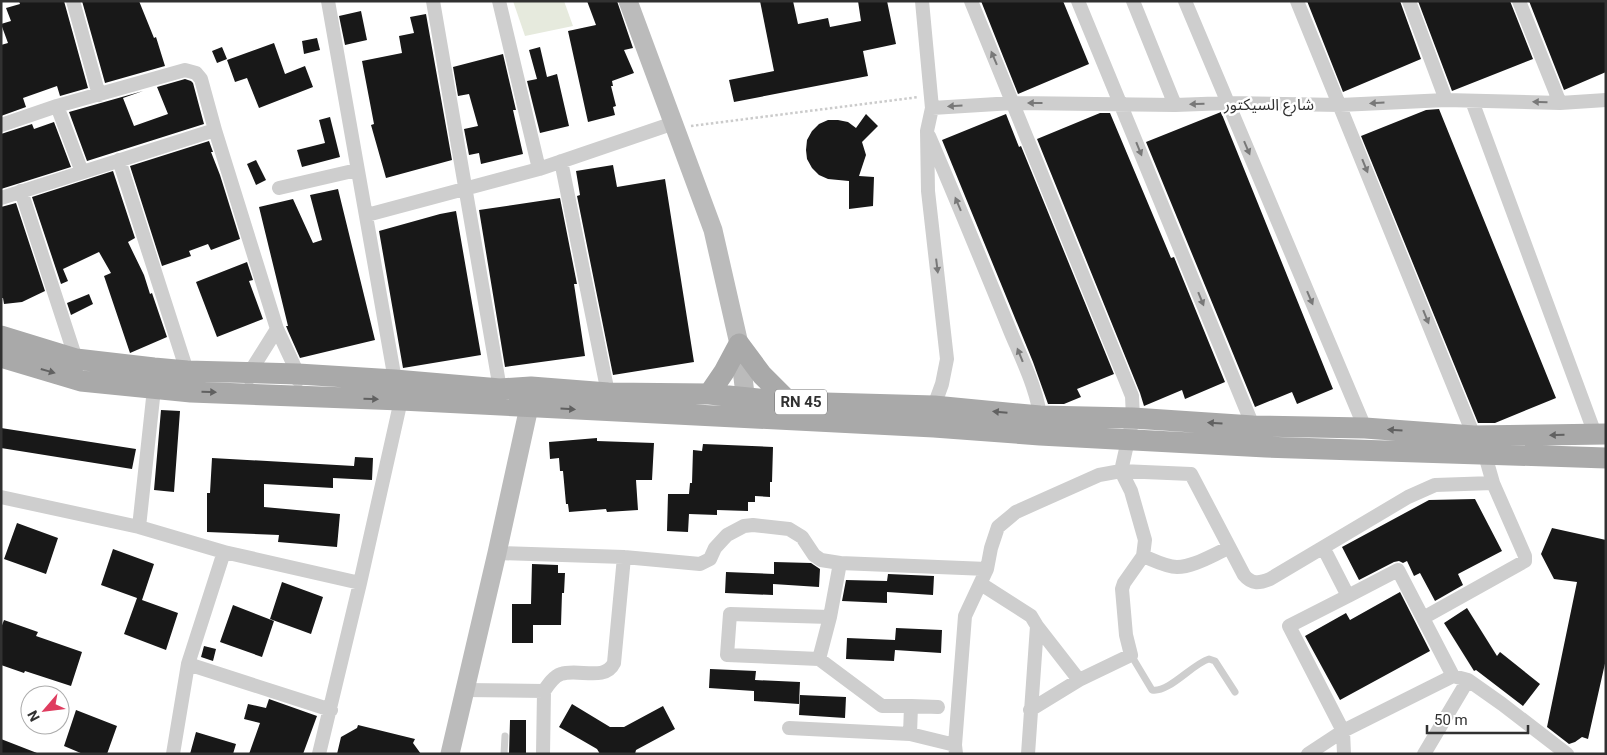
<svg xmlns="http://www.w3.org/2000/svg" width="1607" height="755" font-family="Roboto,'Noto Sans Arabic',sans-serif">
	<rect width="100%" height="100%" fill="#fff"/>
	<!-- green -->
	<path fill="#e6eadd" d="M513 1H564L573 26 525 36Z"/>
	<!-- building -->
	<path fill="#181818" d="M19 1H64L88 88 60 96 57 86 23 98 26 107 1 116V45L8 43 1 24 11 21 6 8 20 4Z
		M82 1H139L154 38 156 37 165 66 105 83Z
		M587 1H617L633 48 624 50 634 73 612 81 613 86H611L616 106 613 107 615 115 588 122 568 31 596 25Z
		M760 1H793L798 24 828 18 830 27 861 21 858 1H887L896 44 863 51 868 76 734 102 729 80 774 71Z
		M981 1H1063L1089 64 1018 94Z
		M1307 1H1400L1421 59 1343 92Z
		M1418 1H1510L1533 59 1452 91Z
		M1529 1H1606V72L1564 90Z
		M361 11 367 40 345 45 339 16Z
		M426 14 452 160 386 178 371 125 374 124 362 61 402 53 399 36 414 33 410 17Z
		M317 38 320 50 304 54 302 41Z
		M274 43 285 74 305 66 313 87 259 108 247 78 235 82 227 60Z
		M222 47 227 59 217 63 212 51Z
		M540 47 547 77 557 74 569 126 540 133 527 81 537 79 529 50Z
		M503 54 516 110H513L523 154 481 164 479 153 469 155 464 129 478 126 469 94 458 96 453 67Z
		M185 79 191 81 193 83 204 124 87 161 69 112 143 91 123 98 134 126 168 114 157 87Z
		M1439 109 1556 398 1495 423H1478L1361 136 1426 110Z
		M1221 112 1333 389 1297 404 1292 392 1255 407 1146 142Z
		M1100 113H1110L1171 258 1174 257 1225 382 1185 399 1182 390 1144 406 1140 393 1037 139Z
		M866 114 878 126 862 142 866 155 859 176 874 177 873 206 849 209V181L828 179 819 175 812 168 807 159 806 150 807 140 812 131 819 124 828 120H838L848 122 856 128Z
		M1006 114 1019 147 1021 146 1114 374 1077 389 1081 397 1064 404H1048L1033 362 942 140Z
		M330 117 340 157 302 167 297 150 325 143 319 120Z
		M54 122 71 167 1 189V134L32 124 34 129Z
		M209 141 213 152H211L220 175 240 239 211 250 208 244 189 251 191 256 162 266 130 166Z
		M256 160 266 180 256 185 247 164Z
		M613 165 617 187 665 179 694 362 613 375 577 196 580 195 576 171Z
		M113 171 135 238 128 242 144 275 150 294 152 293 153 296 167 337 130 353 104 276 111 273 99 252 63 269 68 281 61 284 32 197Z
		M338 189 375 340 300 358 288 331 286 326H288L259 207 293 199 313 243 322 240 310 195Z
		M560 198 577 284H574L585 356 505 367 479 210Z
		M16 203 45 291 22 302 4 304 3 298H1V207Z
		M456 211 481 355 403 368 379 231 440 214Z
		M247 262 253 280 249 281 263 319 217 337 196 282Z
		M89 294 93 304 71 315 67 303Z
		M161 410 180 411 174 492 154 490Z
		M1 428 136 449 132 469 1 448Z
		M597 438V441L654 443 652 480H636L638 510 607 512 606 509 569 512 568 504H566L563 471H560L559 458 550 459 549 442Z
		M703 444 773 447 772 482H770V497L755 496V502H748V511L717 510V515L689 514 688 532 667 531 668 494H689L690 483H692L693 450 702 451Z
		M355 457 373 458 372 480 333 478V488L264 484V507L340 514 337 547 278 542 279 535 207 532V493H210L212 458 354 466Z
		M1475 499 1502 551 1458 574 1463 585 1435 601 1420 573 1414 576 1407 561 1403 563 1399 561 1394 562 1359 580 1342 547 1429 500Z
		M17 523 58 538 46 574 4 559Z
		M1552 528 1606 540V659L1588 739 1582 737 1575 742 1569 744 1547 727 1577 582 1554 579 1541 554Z
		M113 549 154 564 142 600 178 613 166 650 124 634 137 598 101 585Z
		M774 562 811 563 820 569 819 587 773 584V595L725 593 726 572 774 574Z
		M532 564 558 565V573H565L564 593H562L561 625H533V643H512V604H531Z
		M888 574 934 576 933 595 887 592V603L842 601 846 580 887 581Z
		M282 582 323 597 311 634 270 619Z
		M1400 592 1430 651 1340 700 1305 636 1346 613 1350 620Z
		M233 605 274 621 262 657 220 642Z
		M1467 608 1497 656 1500 652 1540 684 1523 706 1476 670 1474 671 1444 623Z
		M4 620 38 632 36 636 82 652 71 686 25 671 24 673 1 665V628Z
		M896 628 942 630 941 653 895 650 894 661 846 659 847 638 895 640Z
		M204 646 216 649 213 661 201 657Z
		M710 669 756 671 755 680 800 682 799 704 754 701V691L709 688Z
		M800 695 846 697 845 718 799 715Z
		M269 699 317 716 303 754H249L260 723 244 719 248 704 266 708Z
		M572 704 610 727H624L663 706 675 729 636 750 635 754H600L597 749 559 727Z
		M76 710 117 726 107 754H83L64 746Z
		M510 720H526V754H509Z
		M358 725 415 739 413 743 421 754H337L341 737 357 728Z
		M196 732 236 744 233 754H190Z
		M1 739 37 753V754H1Z"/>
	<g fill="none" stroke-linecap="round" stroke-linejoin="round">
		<!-- path -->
		<path stroke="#cbcbcb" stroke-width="2.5" stroke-dasharray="2.5 2.5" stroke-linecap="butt" d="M691 126 919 97"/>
		<!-- lane -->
		<path stroke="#cecece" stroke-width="7" d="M1131 655 1152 690C1169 693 1192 664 1209 659L1215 661 1235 692
			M504 754 505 736"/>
		<!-- street -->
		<path stroke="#cecece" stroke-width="14" d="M73 1 99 95
			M433 1 500 389
			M499 1 539 169
			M922 1 932 108 927 131 928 191 947 359 942 384 934 406V414
			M971 1 1132 396 1133 418 1121 471 1131 491 1145 540 1143 556 1124 583 1122 589 1126 635 1131 655 1079 680 1030 710
			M1078 1 1253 426
			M1133 1 1175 105
			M1185 1 1365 428
			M1297 1 1474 436
			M1409 1 1446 100
			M1519 1 1560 103
			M1472 101 1595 434
			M57 106 82 172
			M932 108 1013 103 1175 105 1228 103 1340 105 1446 100 1560 103 1606 100
			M1 125 57 106 185 70 196 73 201 79 215 130 277 329 298 374V380
			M929 136C957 201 984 267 1011 333 1021 357 1041 397 1040 423
			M119 160 187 371
			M561 161 608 393
			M279 188 357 170
			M21 191 76 359
			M1 198 215 130
			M367 215 539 169 674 123
			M249 378 250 372 277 329
			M1 497 139 527 224 552 360 583
			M139 527 154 389
			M1324 549 1348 596 1289 626 1343 731 1344 754
			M497 553 624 557 700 564 710 559 715 548 727 535 744 526 753 525 789 529 802 537 814 555 821 560 840 563 987 569
			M1143 556C1153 560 1166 567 1177 567 1194 567 1214 554 1229 548
			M981 584 1031 616 1037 626 1028 754
			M1348 596 1398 570 1453 676
			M830 617 840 563
			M1423 618 1525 561V556L1493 483 1485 455
			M1037 626 1079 680
			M819 659 830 617 730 614 727 655 819 659 882 706H911
			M188 664 331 710
			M464 690 544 691 543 754
			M544 691C548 685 554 676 561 674 578 668 605 682 614 663L624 557
			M789 728 910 734 955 745
			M910 734 911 706 938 707
			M173 754 188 664 224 552
			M319 754 360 583 401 400 395 380 328 1
			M956 754 955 745 965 616 987 569 991 548 998 527 1016 512 1099 475 1121 471 1191 474 1244 575C1252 585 1260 583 1270 579L1408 497 1435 485 1493 483
			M1308 754 1343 731 1453 676 1468 680 1502 704 1567 754
			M1424 754 1468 680"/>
		<!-- secondary -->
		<path stroke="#bbb" stroke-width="19" d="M628 1 713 230 739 344 747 411
			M450 754 497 553 529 407 531 391"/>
		<!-- primary -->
		<path stroke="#a9a9a9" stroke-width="21" d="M1 336 76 359 154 368 187 371 298 374 395 380 500 389 531 387 608 393 709 394 789 402 934 406 1040 416 1133 418 1253 426 1365 428 1474 436 1606 434
			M1 357 81 381 191 392 401 400 934 427 1040 435 1266 447 1606 458
			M709 394 724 372 739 344 762 375 789 402"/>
	</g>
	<!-- one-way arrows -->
	<defs><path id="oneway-solid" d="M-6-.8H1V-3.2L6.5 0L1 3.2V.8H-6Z" transform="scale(1.25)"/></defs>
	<g fill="#787878">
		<use href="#oneway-solid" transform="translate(994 58) rotate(-113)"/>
		<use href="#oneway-solid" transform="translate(1540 102) rotate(-179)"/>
		<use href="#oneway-solid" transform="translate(1035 103) rotate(-180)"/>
		<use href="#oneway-solid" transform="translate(1377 103) rotate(177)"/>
		<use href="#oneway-solid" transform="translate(1197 104) rotate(178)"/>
		<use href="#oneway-solid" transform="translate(955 106) rotate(177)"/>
		<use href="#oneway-solid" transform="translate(1247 148) rotate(67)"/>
		<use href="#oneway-solid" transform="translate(1139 149) rotate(68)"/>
		<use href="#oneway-solid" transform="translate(1365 166) rotate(68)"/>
		<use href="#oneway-solid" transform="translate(958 204) rotate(-113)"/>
		<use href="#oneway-solid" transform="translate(937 266) rotate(83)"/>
		<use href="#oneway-solid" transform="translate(1310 298) rotate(67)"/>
		<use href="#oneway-solid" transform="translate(1201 299) rotate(68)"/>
		<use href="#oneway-solid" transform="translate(1426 317) rotate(68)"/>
		<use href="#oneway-solid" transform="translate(1020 355) rotate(-112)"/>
	</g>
	<g fill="#616161">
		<use href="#oneway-solid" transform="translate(48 371) rotate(16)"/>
		<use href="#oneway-solid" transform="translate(209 392) rotate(2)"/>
		<use href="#oneway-solid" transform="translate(371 399) rotate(2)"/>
		<use href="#oneway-solid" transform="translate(568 409) rotate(3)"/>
		<use href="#oneway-solid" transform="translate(1000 412) rotate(-175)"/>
		<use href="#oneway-solid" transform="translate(1215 423) rotate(-176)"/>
		<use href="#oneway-solid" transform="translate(1395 430) rotate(-176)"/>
		<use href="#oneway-solid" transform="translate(1557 435) rotate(179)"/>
	</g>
	<g text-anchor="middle" stroke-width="5" stroke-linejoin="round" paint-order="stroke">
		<!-- shield labels -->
		<rect fill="#fff" stroke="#6f6f6f" stroke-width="1" x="775" y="389.5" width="52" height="25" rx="4"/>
		<g font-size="15" font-weight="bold" fill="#313131">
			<text x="801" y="407">RN 45</text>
		</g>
		<!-- street labels -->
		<g font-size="16" fill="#313131" stroke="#fff">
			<text x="1269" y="110">شارع السيكتور</text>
		</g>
	</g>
	<!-- border -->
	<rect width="1607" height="755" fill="none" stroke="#313131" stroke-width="5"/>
	<!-- north arrow -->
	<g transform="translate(45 710) rotate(242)"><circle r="24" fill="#ffffff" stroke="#adadad"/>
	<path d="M0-4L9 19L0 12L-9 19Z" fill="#df3c5f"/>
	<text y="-8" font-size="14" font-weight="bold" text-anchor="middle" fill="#313131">N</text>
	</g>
	<!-- scale -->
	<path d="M1427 725v8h101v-8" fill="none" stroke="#313131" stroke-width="2.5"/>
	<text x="1434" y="725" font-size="15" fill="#313131" stroke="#ffffff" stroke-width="4" paint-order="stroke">50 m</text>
</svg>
